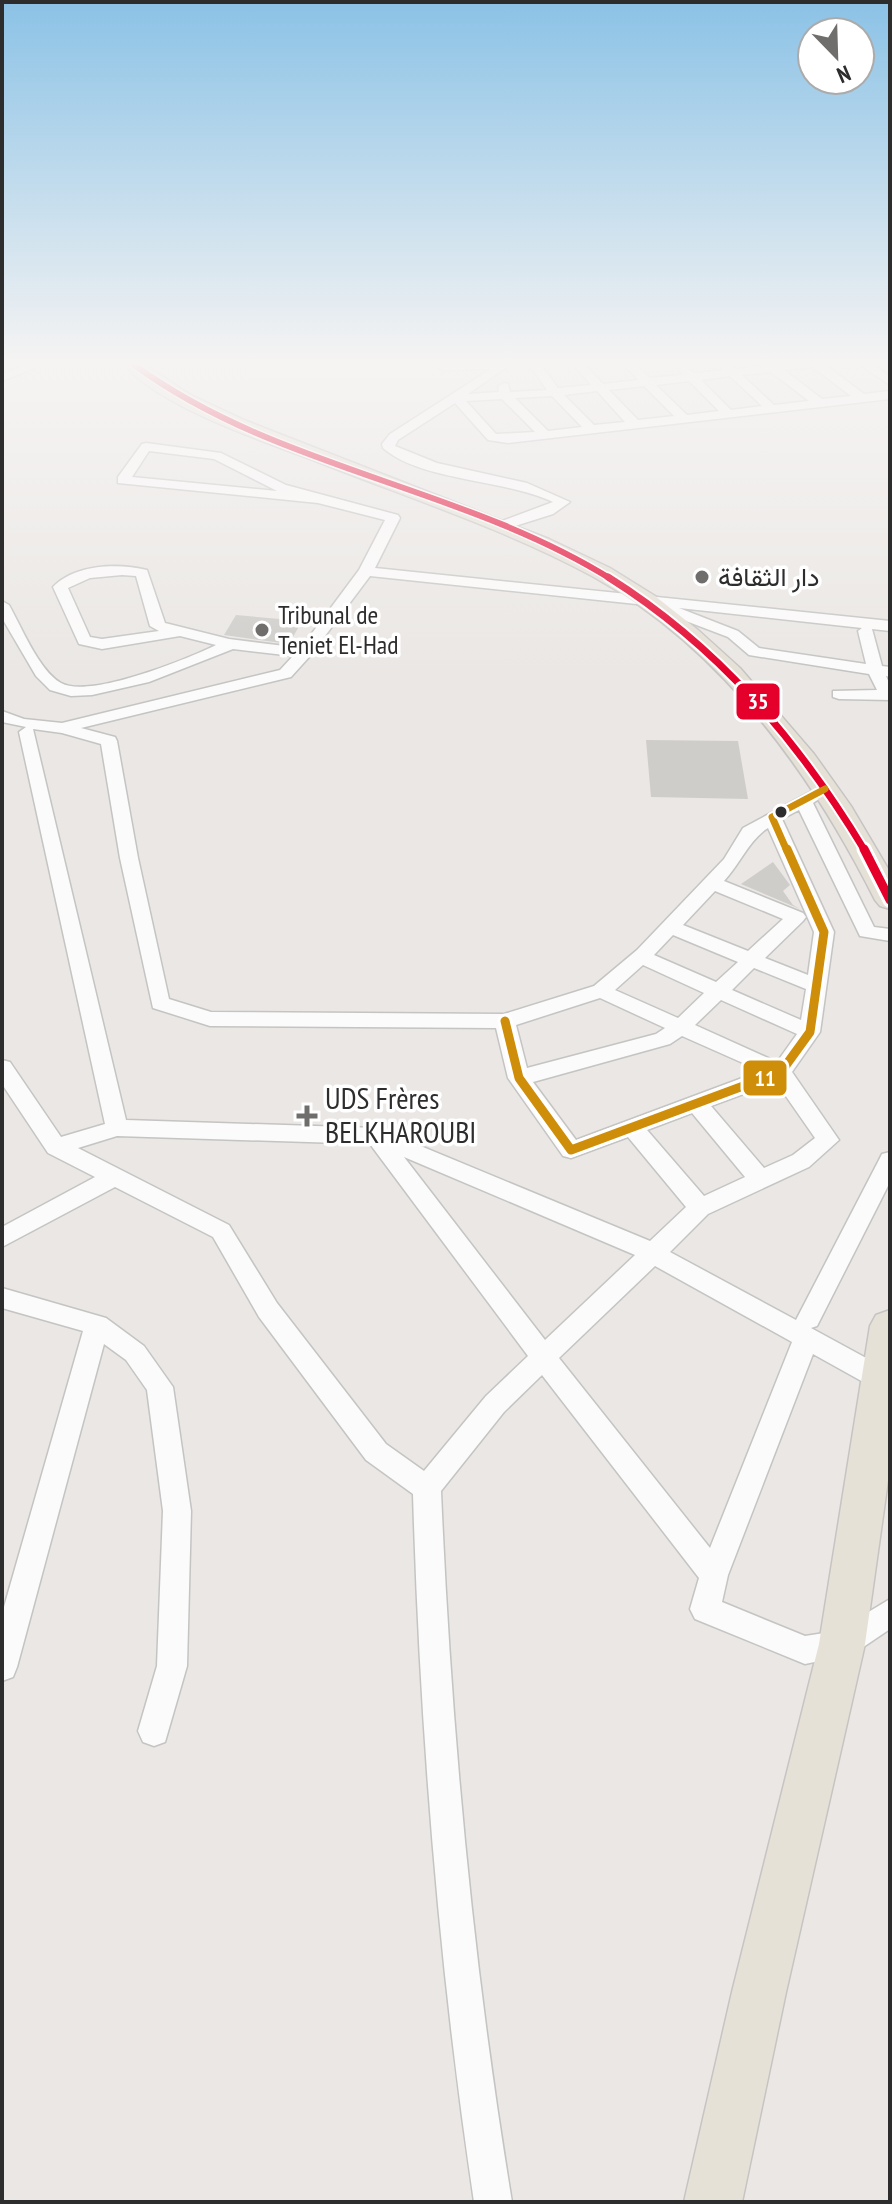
<svg xmlns="http://www.w3.org/2000/svg" width="892" height="2204" font-family="'PT Sans Narrow',Vazirmatn,sans-serif">
	<rect width="100%" height="100%" fill="#eae7e4"/>
	<!-- building -->
	<path fill="#cfcdca" d="M236 615 302 621 289 644 224 635Z
		M646 740 738 741 748 799 651 797Z
		M773 862 790 885 783 891 793 905 800 909 741 884Z"/>
	<g fill="none" stroke-linecap="round" stroke-linejoin="round">
		<!-- street casing -->
		<g stroke="#c4c4c3" stroke-width="3">
			<path id="street" d="M29 364H44L2 381V374Z
				M430 364H511L468 394 499 392 498 386 504 383 508 384 510 392 547 390 529 364H540L558 388 591 385 573 364H584L603 384 638 380 624 364H635L650 378 683 375 679 370 685 367 695 373 724 370 721 367 727 364 736 369 764 366 763 364H824L864 394 890 391V399L508 443 488 440 455 403 398 440 395 446 437 463 527 483 570 502 553 514 499 531 492 527 494 524 553 502C505 479 420 481 383 448L382 444 390 434 491 369 442 370ZM811 367H813L851 396 822 399 784 370ZM771 372 809 401 774 405 742 375ZM730 376 762 406 731 410 701 380ZM689 381 719 411 687 415 656 385ZM644 386 674 416 638 420 609 390ZM597 391 625 422 594 425 564 395ZM552 396 582 427 548 431 515 398ZM502 399 535 432 496 434 466 401Z
				M859 364H872L890 377V385Z
				M146 443 221 453 286 485 398 515 400 518 375 568 890 621V631L872 629 882 666 890 667V677L886 676 890 685V700L839 699 833 697V691L877 690 869 674 749 655 728 637 665 613V607L370 576 310 656 291 677 81 728 115 737 117 741 138 858 169 999 211 1012 504 1014 594 986 637 950 724 859 743 828 825 784 834 789 813 803 874 927 890 929V941L860 936 799 810 782 819 834 932 820 1032 792 1072 839 1140 809 1167 708 1214 670 1252 796 1320 879 1160 882 1154 890 1152V1182L817 1326 811 1328 890 1371V1388L883 1391 874 1388 813 1354 728 1575 722 1602 805 1636 837 1631 890 1599V1629L853 1654 805 1664 695 1619 690 1609 699 1578 542 1375 504 1412 441 1491C451 1729 473 1967 512 2202H474C439 1968 420 1731 413 1494L366 1460 259 1317 213 1237 115 1187 2 1247V1227L95 1177 48 1153 2 1084V1060L10 1062 61 1137 105 1124 19 732 26 727 2 722V711L24 719 62 723 280 670 293 656 233 649 149 682 92 695 71 696 50 690 36 676 2 618V601L9 605C21 626 39 671 61 683 90 699 187 659 216 645L180 636 102 649 79 644 53 587C75 564 118 563 147 570L165 623 229 639 301 648 359 570 385 520 318 503 118 483V477L142 444ZM149 451 214 459 277 491 132 477ZM122 575 136 576 150 626 159 631 102 639 90 637 68 588 90 578ZM679 608 862 628 858 631 866 664 759 648 738 631ZM33 729 62 733 101 744 120 858 153 1008 210 1026 496 1028 508 1078 563 1156 571 1158 628 1137 686 1207 650 1241 377 1128 126 1120ZM768 828 814 932 808 975 765 958 803 921 806 917 803 913 724 881C740 864 749 840 768 828ZM715 891 783 919 748 951 683 925ZM673 935 738 962 716 982 654 955ZM643 965 704 993 678 1018 615 990ZM754 968 806 989 801 1020 732 990ZM600 998 665 1028 656 1034 527 1068 516 1025ZM721 1000 797 1034 777 1062 695 1025ZM682 1036 761 1071 576 1140 533 1082 670 1044ZM776 1082 815 1138 793 1155 764 1168 711 1106ZM692 1113 745 1177 704 1196 647 1130ZM117 1136 370 1144 528 1356 486 1396 424 1471 386 1444 277 1303 229 1225 78 1148ZM404 1157 635 1255 545 1340ZM655 1266 792 1342 710 1548 559 1358Z
				M2 1288 106 1318 144 1346 173 1387 191 1511 187 1666 165 1742 154 1746 143 1742 138 1731 157 1666 163 1511 147 1390 126 1360 104 1344 17 1667 13 1677 2 1681V1614L83 1331 2 1308Z"/>
		</g>
		<!-- primary casing -->
		<g stroke="#c6c4c3" stroke-width="3">
			<path id="primary" d="M124 364H144L189 394 244 420 549 539 610 568 655 596 698 630 740 668 814 754 851 806 890 872V909L880 906 875 900C810 771 721 647 592 576 505 529 409 498 318 462 265 442 159 407 124 364Z
				M890 1310V1466L865 1644 786 1992 742 2202H684L732 1992 819 1644 870 1326 876 1315Z"/>
		</g>
		<!-- street -->
		<use href="#street" fill="#fcfbfb" fill-rule="evenodd"/>
		<!-- primary -->
		<use href="#primary" fill="#e6e1d6" fill-rule="evenodd"/>
		<!-- bus-1-far2 casing -->
		<g stroke="#fff" stroke-width="9">
			<path id="bus-1-far2" d="M133 364C275 469 462 486 611 579"/>
		</g>
		<!-- bus-1-far1 casing -->
		<g stroke="#fff" stroke-width="11">
			<path id="bus-1-far1" d="M608 577C718 646 798 740 865 851"/>
		</g>
		<!-- bus-1 casing -->
		<g stroke="#fff" stroke-width="15">
			<path id="bus-1" d="M864 849 890 900"/>
		</g>
		<!-- bus-2-far1 casing -->
		<g stroke="#fff" stroke-width="11">
			<path id="bus-2-far1" d="M787 851 772 817 825 789"/>
		</g>
		<!-- bus-2 casing -->
		<g stroke="#fff" stroke-width="15">
			<path id="bus-2" d="M505 1021 519 1078 571 1150 781 1072 810 1032 824 932 787 849"/>
		</g>
		<!-- bus-1-far2 -->
		<use href="#bus-1-far2" stroke="#e4002b" stroke-width="6"/>
		<!-- bus-1-far1 -->
		<use href="#bus-1-far1" stroke="#e4002b" stroke-width="7"/>
		<!-- bus-1 -->
		<use href="#bus-1" stroke="#e4002b" stroke-width="9"/>
		<!-- bus-2-far1 -->
		<use href="#bus-2-far1" stroke="#cf8e09" stroke-width="7"/>
		<!-- bus-2 -->
		<use href="#bus-2" stroke="#cf8e09" stroke-width="9"/>
	</g>
	<!-- sky -->
	<linearGradient id="sky" x2="0" y2="1"><stop stop-color="#8bc2e6"/><stop offset="0.54" stop-color="#f6f4f3"/><stop offset="1" stop-color="#f6f4f3" stop-opacity="0"/></linearGradient>
	<rect width="892" height="672" fill="url(#sky)"/>
	<!-- markers -->
	<g fill="#6f6e6d" stroke="#fff" stroke-width="3">
		<circle cx="702" cy="577" r="8"/>
		<circle cx="262" cy="630" r="8"/>
		<path d="M303 1104h8v8h8v8h-8v8h-8v-8h-8v-8h8z"/>
	</g>
	<circle fill="#2d2d2d" stroke="#fff" stroke-width="3" cx="781" cy="812" r="7"/>
	<g text-anchor="middle" stroke-width="7" stroke-linejoin="round" paint-order="stroke">
		<!-- far-poi labels -->
		<g font-size="26" fill="#2d2d2d" stroke="#fff" text-anchor="start">
			<text x="718" y="586">دار الثقافة</text>
			<text x="278" y="624">Tribunal de<tspan x="278" dy="30">Teniet El-Had</tspan></text>
		</g>
		<!-- poi labels -->
		<g font-size="30" fill="#2d2d2d" stroke="#fff" text-anchor="start">
			<text x="325" y="1109">UDS Frères<tspan x="325" dy="34">BELKHAROUBI</tspan></text>
		</g>
	</g>
	<g stroke="#fff" stroke-width="3">
		<rect x="735" y="682" width="46" height="39" rx="8" fill="#e4002b"/>
		<rect x="742" y="1059" width="46" height="38" rx="8" fill="#cf8e09"/>
	</g>
	<g font-size="22" text-anchor="middle" font-weight="bold" fill="#fff">
		<text x="758" y="709">35</text>
		<text x="765" y="1086">11</text>
	</g>
	<!-- border -->
	<rect width="892" height="2204" fill="none" stroke="#2d2d2d" stroke-width="8"/>
	<!-- north arrow -->
	<g transform="translate(836 56) rotate(157)"><circle r="38" fill="#ffffff" stroke="#ababab" stroke-width="2"/>
	<path d="M0-6L14 30L0 20L-14 30Z" fill="#6f6e6d"/>
	<text y="-12" font-size="22" font-weight="bold" text-anchor="middle" fill="#2d2d2d">N</text>
	</g>
</svg>
